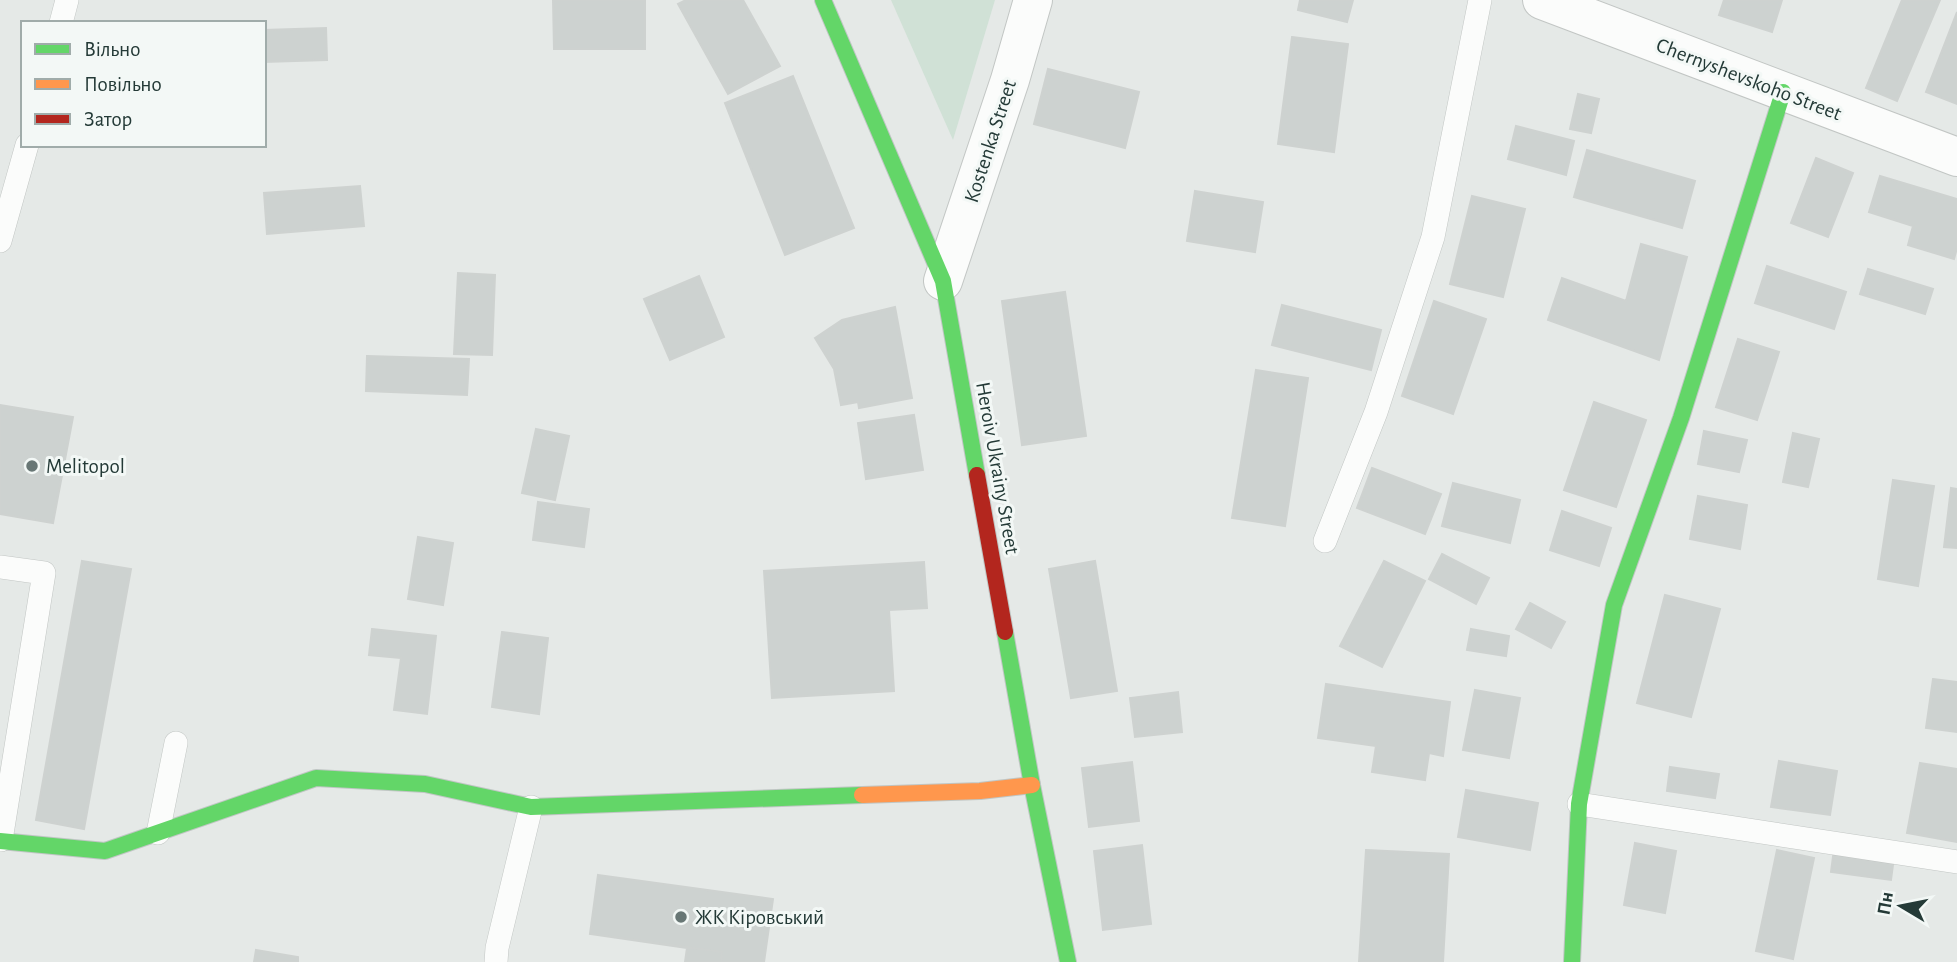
<svg xmlns="http://www.w3.org/2000/svg" width="1957" height="962" font-family="'Alegreya Sans',sans-serif">
	<rect width="100%" height="100%" fill="#e5e9e7"/>
	<!-- green -->
	<path fill="#d0e1d6" d="M891 0H995L953 140Z"/>
	<!-- building -->
	<path fill="#cdd2d0" stroke="#ced2d0" stroke-width="2" d="M553 0H645V49H554Z
		M686 0H743L780 66 728 94 678 4Z
		M1300 0H1353L1347 22 1298 10Z
		M1724 0H1782L1772 32 1719 15Z
		M1902 0H1940L1897 101 1866 88Z
		M1957 12V104L1926 92Z
		M326 28 327 60 264 62V30Z
		M1292 37 1348 44 1334 152 1278 144Z
		M1048 69 1139 92 1125 148 1034 124Z
		M793 76 854 228 785 255 725 103Z
		M1578 94 1599 99 1591 133 1570 129Z
		M1516 126 1574 141 1566 175 1508 159Z
		M1587 150 1695 181 1682 228 1574 197Z
		M1816 158 1853 173 1828 237 1791 223Z
		M1880 176 1957 199V248L1954 259 1908 245 1913 226 1869 212Z
		M360 186 364 226 267 234 264 193Z
		M1195 191 1263 202 1255 252 1187 241Z
		M1472 196 1525 209 1503 297 1450 284Z
		M1641 244 1687 257 1659 360 1548 320 1562 278 1626 301Z
		M1767 266 1846 292 1834 329 1755 303Z
		M1868 269 1933 289 1925 314 1860 294Z
		M458 273 495 275 492 355 454 354Z
		M699 276 724 337 670 360 644 299Z
		M1065 292 1086 436 1022 445 1002 301Z
		M1434 301 1486 319 1453 414 1402 396Z
		M1282 305 1381 330 1371 370 1272 345Z
		M895 307 912 398 859 408 858 402 841 405 834 369 815 338 842 320Z
		M1738 339 1779 352 1757 420 1716 407Z
		M367 356 469 359 467 395 366 391Z
		M1256 370 1308 378 1285 526 1232 518Z
		M1594 402 1646 420 1616 507 1564 490Z
		M0 405 73 417 53 523 0 514Z
		M914 415 923 470 866 479 858 423Z
		M536 429 569 436 555 500 522 493Z
		M1704 431 1747 440 1739 472 1698 464Z
		M1793 433 1819 439 1808 487 1783 482Z
		M1372 468 1441 494 1425 534 1357 508Z
		M1893 480 1934 486 1918 586 1878 579Z
		M1453 483 1520 500 1510 543 1442 526Z
		M1951 488 1957 489V548L1944 547Z
		M1698 496 1747 505 1740 549 1690 539Z
		M538 502 589 509 584 547 533 540Z
		M1562 511 1611 528 1599 566 1550 550Z
		M418 537 453 543 443 605 408 599Z
		M1442 554 1489 578 1476 604 1429 579Z
		M82 561 131 569 84 829 36 820Z
		M1095 561 1117 691 1071 698 1049 569Z
		M1384 561 1425 581 1382 667 1340 646Z
		M924 562 927 608 889 610 894 691 772 698 764 571Z
		M1665 595 1720 609 1691 717 1637 703Z
		M1530 603 1565 622 1551 648 1516 629Z
		M372 629 436 636 427 714 394 710 401 658 369 655Z
		M1471 629 1509 636 1506 656 1467 650Z
		M502 632 548 638 539 714 492 707Z
		M1933 679 1957 682V732L1926 728Z
		M1326 684 1450 702 1443 756 1429 753 1425 780 1372 772 1376 746 1318 738Z
		M1475 690 1520 698 1509 758 1463 750Z
		M1178 692 1182 732 1135 737 1130 698Z
		M1779 761 1837 771 1830 815 1771 807Z
		M1132 762 1139 821 1089 827 1082 768Z
		M1920 763 1957 769V842L1907 833Z
		M1670 767 1719 774 1715 798 1667 791Z
		M1466 790 1538 803 1530 850 1458 837Z
		M1635 843 1676 851 1665 913 1624 905Z
		M1142 845 1151 924 1103 930 1094 851Z
		M1834 849 1894 857 1891 880 1831 872Z
		M1366 850 1449 854 1443 962H1359Z
		M1777 850 1814 858 1793 959 1756 951Z
		M598 875 773 899 764 962H721L722 952 590 934Z
		M598 875 773 899 764 962H685L687 948 590 934Z
		M256 950 298 957V962H254Z"/>
	<g fill="none" stroke-linecap="round" stroke-linejoin="round">
		<!-- lane casing -->
		<g stroke="#c2c6c4" stroke-width="24">
			<path id="lane" d="M61 23 67 0
				M0 241 27 145
				M1325 541 1376 412 1433 237 1480 0
				M0 567 44 573 1 840
				M1579 804 1957 862
				M158 833 176 743
				M496 962 497 948 531 807"/>
		</g>
		<!-- street casing -->
		<g stroke="#c2c6c4" stroke-width="40">
			<path id="street" d="M1542 0 1957 157
				M943 281 1010 80 1033 0"/>
		</g>
		<!-- fast casing -->
		<g stroke="#c0c6c4" stroke-width="18">
			<path id="fast" d="M823 0 943 281 977 475
				M1005 632 1032 785 1068 962
				M0 841 105 851 316 778 425 784 531 807 862 795
				M1572 962 1579 804 1614 605 1681 418 1783 92"/>
		</g>
		<!-- slow casing -->
		<g stroke="#c0c6c4" stroke-width="18">
			<path id="slow" d="M862 795 980 791 1032 785"/>
		</g>
		<!-- jam casing -->
		<g stroke="#c0c6c4" stroke-width="18">
			<path id="jam" d="M977 475 1005 632"/>
		</g>
		<!-- lane -->
		<use href="#lane" stroke="#fbfcfb" stroke-width="23"/>
		<!-- street -->
		<use href="#street" stroke="#fbfcfb" stroke-width="38"/>
		<!-- fast -->
		<use href="#fast" stroke="#63d668" stroke-width="16"/>
		<!-- slow -->
		<use href="#slow" stroke="#ff974d" stroke-width="16"/>
		<!-- jam -->
		<use href="#jam" stroke="#b3261e" stroke-width="16"/>
	</g>
	<!-- markers -->
	<g fill="#687775" stroke="#f3f8f6" stroke-width="2.5">
		<circle cx="32" cy="466" r="7"/>
		<circle cx="681" cy="917" r="7"/>
	</g>
	<g text-anchor="middle" stroke-width="6" stroke-linejoin="round" paint-order="stroke">
		<!-- street labels -->
		<g font-size="21" fill="#243a37" stroke="#f3f8f6">
			<text transform="translate(1749 79) rotate(21)" y="7">Chernyshevskoho Street</text>
			<text transform="translate(990 141) rotate(-72)" y="7">Kostenka Street</text>
			<text transform="translate(998 468) rotate(80)" y="7">Heroiv Ukrainy Street</text>
		</g>
		<!-- poi labels -->
		<g font-size="21" fill="#243a37" stroke="#f3f8f6" text-anchor="start">
			<text x="46" y="473">Melitopol</text>
			<text x="695" y="924">ЖК Кіровський</text>
		</g>
	</g>
	<!-- legend -->
	<rect x="21" y="21" width="245" height="126" fill="#f3f8f6" stroke="#a0acaa" stroke-width="2"/>
	<rect x="35" y="44" width="35" height="10" fill="#63d668" stroke="#a0acaa" stroke-width="2"/>
	<text x="84" y="56" font-size="21" fill="#243a37">Вільно</text>
	<rect x="35" y="79" width="35" height="10" fill="#ff974d" stroke="#a0acaa" stroke-width="2"/>
	<text x="84" y="91" font-size="21" fill="#243a37">Повільно</text>
	<rect x="35" y="114" width="35" height="10" fill="#b3261e" stroke="#a0acaa" stroke-width="2"/>
	<text x="84" y="126" font-size="21" fill="#243a37">Затор</text>
	<!-- north arrow -->
	<g transform="translate(1901 906) rotate(280)" stroke="#f3f8f6" stroke-width="5" paint-order="stroke">
	<path d="M0-5L12 26L0 18L-12 26Z" fill="#243a37"/>
	<text y="-10" font-size="19" font-weight="bold" text-anchor="middle" fill="#243a37">Пн</text>
	</g>
</svg>
